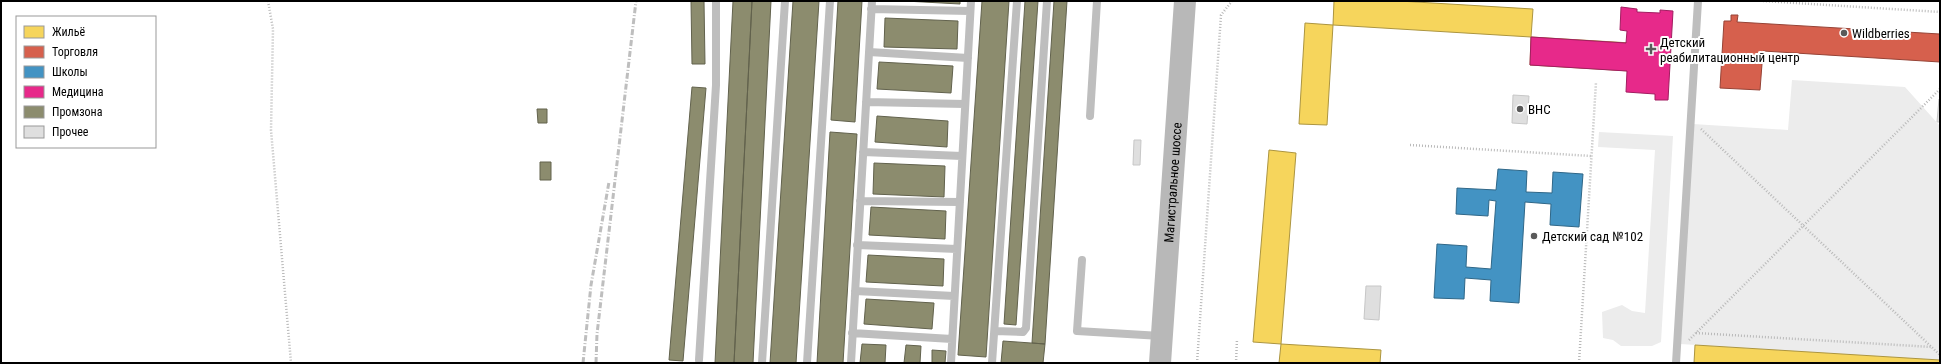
<svg xmlns="http://www.w3.org/2000/svg" width="1941" height="364" font-family="'Roboto Condensed',sans-serif">
	<rect width="100%" height="100%" fill="#fff"/>
	<!-- green -->
	<path fill="#ececec" d="M1792 80 1905 87 1940 126V360L1680 344 1693 124 1788 130Z
		M1599 132 1673 136 1661 342 1652 346H1621L1613 340 1603 338 1602 312 1622 305 1632 311 1645 313 1655 150 1598 147Z"/>
	<!-- homes -->
	<path fill="#f6d55c" stroke="#ac9540" d="M1334 1H1399L1533 9 1531 37 1333 25Z
		M1305 23 1333 25 1327 125 1299 124Z
		M1531 37 1631 43 1630 71 1530 65Z
		M1269 150 1296 153 1281 344 1253 342Z
		M1281 344 1381 350 1380 363H1279Z
		M1695 345 1940 360V363H1694Z"/>
	<!-- shops -->
	<path fill="#d6604d" stroke="#964336" d="M1731 15H1738L1737 22 1940 34V62L1763 51 1760 90 1720 88 1724 21H1731Z"/>
	<!-- schools -->
	<path fill="#4393c3" stroke="#2f6788" d="M1498 169 1527 171 1526 192 1552 193 1553 172 1583 174 1579 227 1550 225 1551 204 1525 202 1519 303 1490 301 1491 280 1465 278 1464 299 1434 298 1437 244 1467 246 1466 267 1491 269 1496 201 1489 200 1488 216 1456 214 1457 188 1496 190Z"/>
	<!-- health -->
	<path fill="#e7298a" stroke="#a21d61" d="M1621 7 1637 9V12L1660 13V10L1673 11 1668 100H1655V94L1626 92 1627 71 1530 65 1531 37 1626 43 1627 31 1620 30Z"/>
	<!-- industry -->
	<path fill="#8c8c6e" stroke="#62624d" d="M691 1H704L705 64H692Z
		M733 1H752L734 363H715Z
		M752 1H771L753 363H734Z
		M793 1H819L796 363H770Z
		M838 1H862L855 122 831 120Z
		M905 1H960V4Z
		M982 1H1009L986 357 958 355Z
		M1025 1H1038L1016 325 1004 324Z
		M1054 1H1067L1045 344 1032 343Z
		M885 18 958 21 957 49 884 47Z
		M879 62 953 66 951 93 877 89Z
		M692 87 706 88 683 361 669 360Z
		M537 109H547V123H538Z
		M877 116 948 121 947 147 875 142Z
		M830 132 857 134 843 363H817Z
		M540 162H551V180H540Z
		M874 163 945 166 944 197 873 194Z
		M871 207 946 211 945 239 869 235Z
		M868 255 944 259 943 286 866 282Z
		M866 299 934 303 932 329 864 324Z
		M1003 341 1045 344 1043 363H1001Z
		M862 344 886 345 885 363H860Z
		M906 345 921 346 920 363H904Z
		M932 350 946 351 945 363H932Z"/>
	<!-- building -->
	<path fill="#dfdfdf" stroke="#c7c7c7" d="M1513 95 1529 96 1527 124 1512 123Z
		M1939 99H1940V122H1937Z
		M1134 140H1141L1140 165H1133Z
		M1366 286H1381L1379 320 1364 319Z"/>
	<g fill="none" stroke-linecap="round" stroke-linejoin="round">
		<!-- path -->
		<path stroke="#b9b9b9" stroke-width="2.5" stroke-dasharray="1 2" stroke-linecap="butt" d="M268 1 273 29 271 130 291 363
			M1763 1 1940 12
			M1701 129 1940 355
			M1410 145 1591 156
			M1696 333 1932 347
			M1689 340 1940 89
			M1197 363 1221 15 1232 1
			M1236 363 1237 339
			M1579 363 1596 82"/>
		<!-- service -->
		<path stroke="#bebebe" stroke-width="8" d="M871 9 970 11
			M869 52 968 58
			M866 102 965 104
			M1090 116 1097 1
			M863 152 962 156
			M860 201 960 202
			M857 245 957 249
			M1082 260 1077 331 1161 336
			M855 291 954 296
			M995 331 1023 332 1026 328 1047 1
			M852 333 952 339
			M699 360 716 85V1
			M762 363 785 1
			M807 363 830 1
			M851 363 872 1
			M951 363 971 1
			M992 363 1017 1
			M1676 363 1698 1"/>
		<!-- secondary -->
		<path stroke="#b8b8b8" stroke-width="22" id="s1" d="M1160 363 1185 1"/>
		<!-- rail -->
		<path stroke="#bebebe" stroke-width="3" stroke-dasharray="6 2 1 2" stroke-linecap="butt" d="M583 363 591 285 609 182
			M596 363 597 334 636 1"/>
	</g>
	<!-- markers -->
	<g fill="#595959" stroke="#fff" stroke-width="1.5">
		<circle cx="1844" cy="33" r="4"/>
		<path d="M1649 43h4v4h4v4h-4v4h-4v-4h-4v-4h4z"/>
		<circle cx="1520" cy="109" r="4"/>
		<circle cx="1534" cy="236" r="4"/>
	</g>
	<g text-anchor="middle" stroke-width="4" stroke-linejoin="round" paint-order="stroke">
		<!-- poi labels -->
		<g font-size="13" fill="#000" stroke="#fff" text-anchor="start">
			<text x="1852" y="38">Wildberries</text>
			<text x="1660" y="47">Детский<tspan x="1660" dy="15">реабилитационный центр</tspan></text>
			<text x="1528" y="114">ВНС</text>
			<text x="1542" y="241">Детский сад №102</text>
		</g>
		<!-- street labels -->
		<g font-size="13" fill="#000" stroke="#fff">
			<text dy="5" stroke="none"><textPath href="#s1" startOffset="181">Магистральное шоссе</textPath></text>
		</g>
	</g>
	<!-- border -->
	<rect width="1941" height="364" fill="none" stroke="#000000" stroke-width="4"/>
	<!-- legend -->
	<rect x="16" y="16" width="140" height="132" fill="#ffffff" stroke="#999999"/>
	<rect x="24" y="26" width="20" height="12" fill="#f6d55c" stroke="#999999"/>
	<text x="52" y="36" font-size="12" fill="#000000">Жильё</text>
	<rect x="24" y="46" width="20" height="12" fill="#d6604d" stroke="#999999"/>
	<text x="52" y="56" font-size="12" fill="#000000">Торговля</text>
	<rect x="24" y="66" width="20" height="12" fill="#4393c3" stroke="#999999"/>
	<text x="52" y="76" font-size="12" fill="#000000">Школы</text>
	<rect x="24" y="86" width="20" height="12" fill="#e7298a" stroke="#999999"/>
	<text x="52" y="96" font-size="12" fill="#000000">Медицина</text>
	<rect x="24" y="106" width="20" height="12" fill="#8c8c6e" stroke="#999999"/>
	<text x="52" y="116" font-size="12" fill="#000000">Промзона</text>
	<rect x="24" y="126" width="20" height="12" fill="#dfdfdf" stroke="#999999"/>
	<text x="52" y="136" font-size="12" fill="#000000">Прочее</text>
</svg>
